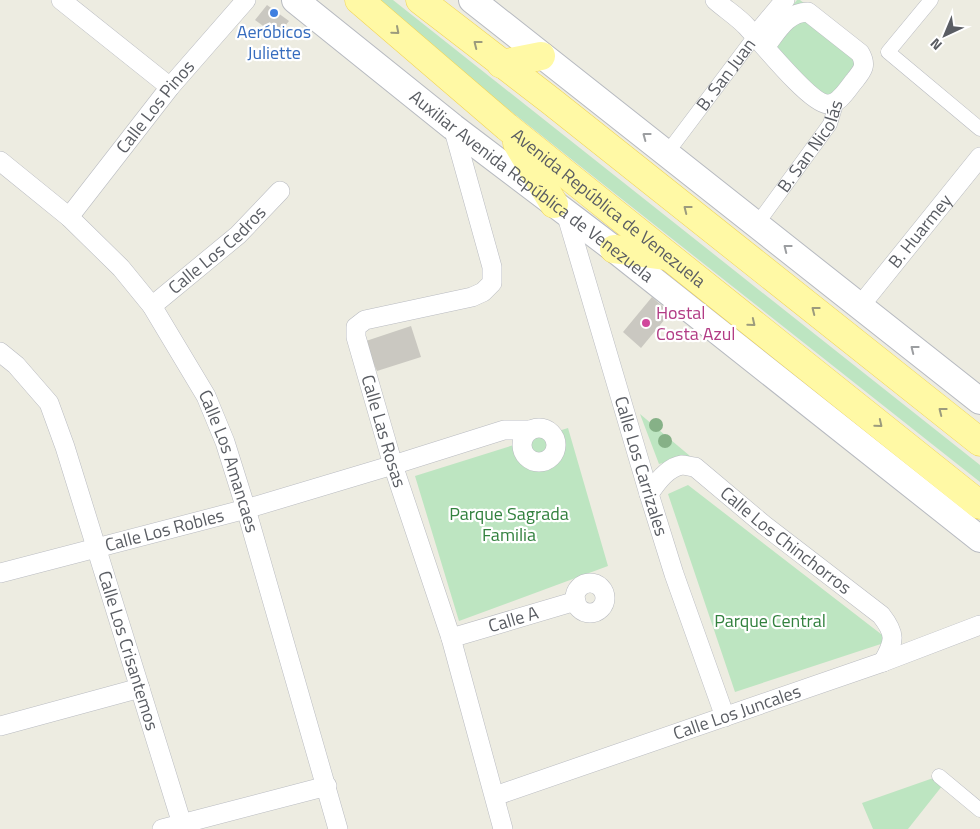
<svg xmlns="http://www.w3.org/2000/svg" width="980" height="829" font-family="'Titillium Web',sans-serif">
	<rect width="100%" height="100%" fill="#edece1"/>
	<!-- green -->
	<path fill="#bde5c1" d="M370 0H393L980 465V482Z
		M797 0H800L871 56 832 105 759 47Z
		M640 414 690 456 659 464Z
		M568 428 608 566 459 621 415 476Z
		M688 485 890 641 735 692 668 494Z
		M939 776 946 781 908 829H873L862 803Z"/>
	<!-- building -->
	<path fill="#cac8c1" d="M267 5 289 21 277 36 255 20Z
		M652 297 670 313 641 348 623 332Z
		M411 326 421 357 377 371 363 342Z"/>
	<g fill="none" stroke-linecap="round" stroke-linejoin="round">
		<!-- pedestrian casing -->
		<g stroke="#b9bbc1" stroke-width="15">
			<g id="pedestrian">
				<path d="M931 0 888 52 980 129"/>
				<path id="s1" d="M667 153 755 36"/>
				<path id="s2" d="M757 224 830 124 837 101"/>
				<path d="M939 776 980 810"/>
			</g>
		</g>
		<!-- minor casing -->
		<g stroke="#b9bbc1" stroke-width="20">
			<g id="minor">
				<path d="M61 0 170 87"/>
				<path d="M715 0C725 9 738 17 747 27 761 42 810 103 827 104 839 105 848 88 855 80 863 70 867 65 860 53L808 12C787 12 777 32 765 47"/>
				<path d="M755 36 785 0"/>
				<path id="s3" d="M453 127 492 267V283L483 292 472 297 365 320 356 327V337L393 465 451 638 503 829"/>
				<path id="s4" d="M0 161 69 217 121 268 152 306 206 396 225 442 246 509 338 829"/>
				<path id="s5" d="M566 213 649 494 674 574 725 717"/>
				<path id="s6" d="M69 217 170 87 246 0"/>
				<path id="s7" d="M152 306 238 235 280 191"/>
				<path id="s8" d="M860 306 980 157"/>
				<path id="s9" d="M0 352 16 365 49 403 65 447 182 824"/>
				<circle cx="539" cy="445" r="17"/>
				<path id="s10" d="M649 494C656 483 668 467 682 465 686 465 691 467 695 467L764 525 881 615C896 634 895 641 883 662"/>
				<path id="s11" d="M0 573 246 509 393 465 504 430H529"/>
				<circle cx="590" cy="598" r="15"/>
				<path id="s12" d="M451 638 576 601"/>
				<path d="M0 726 140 688"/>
				<path id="s13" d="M495 796 883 662 980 625"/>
				<path d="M162 829 327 786"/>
			</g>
		</g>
		<!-- secondary casing -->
		<g stroke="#b7bac0" stroke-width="28">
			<g id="secondary">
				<path id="s14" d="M295 0 453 127 614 249 980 539"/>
				<path d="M472 0 980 401"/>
			</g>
		</g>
		<!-- primary casing -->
		<g stroke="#f3d555" stroke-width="29">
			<g id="primary">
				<path id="s15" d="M359 0 507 127 980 505"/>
				<path d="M420 0 551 101 980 442"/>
				<path d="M501 64 541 56"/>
				<path d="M517 143 554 204"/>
				<path d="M614 249 667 256"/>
			</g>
		</g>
		<!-- pedestrian -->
		<use href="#pedestrian" stroke="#fff" stroke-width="14"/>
		<!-- minor -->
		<use href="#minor" stroke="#fff" stroke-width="19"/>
		<!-- secondary -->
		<use href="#secondary" stroke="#fff" stroke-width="26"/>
		<!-- primary -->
		<use href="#primary" stroke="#fff9a5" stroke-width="28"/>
	</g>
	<!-- trees -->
	<g fill="#86b187">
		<circle cx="656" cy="425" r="7"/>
		<circle cx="665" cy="441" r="7"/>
	</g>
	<!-- one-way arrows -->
	<defs><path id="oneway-chevron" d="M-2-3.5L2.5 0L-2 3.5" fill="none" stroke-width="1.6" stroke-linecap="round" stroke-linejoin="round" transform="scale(1.25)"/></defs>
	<g stroke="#9c9b7d">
		<use href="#oneway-chevron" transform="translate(396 31) rotate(41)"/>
		<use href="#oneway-chevron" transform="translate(477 44) rotate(-142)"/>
		<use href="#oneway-chevron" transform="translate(687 209) rotate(-142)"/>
		<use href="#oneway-chevron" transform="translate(815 310) rotate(-142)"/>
		<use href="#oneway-chevron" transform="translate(752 323) rotate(39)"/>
		<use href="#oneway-chevron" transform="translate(942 411) rotate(-142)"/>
		<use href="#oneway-chevron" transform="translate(879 424) rotate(39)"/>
	</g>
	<g stroke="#9c9ea1">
		<use href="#oneway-chevron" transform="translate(646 136) rotate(-143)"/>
		<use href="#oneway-chevron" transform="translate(787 248) rotate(-142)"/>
		<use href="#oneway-chevron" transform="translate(914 349) rotate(-142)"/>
	</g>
	<!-- markers -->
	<circle fill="#3f7fe0" stroke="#fff" stroke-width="2" cx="274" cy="13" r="5"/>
	<circle fill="#d1479c" stroke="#fff" stroke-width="2" cx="646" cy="323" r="5"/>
	<g text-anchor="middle" stroke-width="4.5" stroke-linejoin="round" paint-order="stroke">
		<!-- shop labels -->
		<g font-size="18" fill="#366cbe" stroke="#fff">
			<text x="274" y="38">Aeróbicos<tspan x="274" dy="21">Juliette</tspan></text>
		</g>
		<!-- street labels -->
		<g font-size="18" fill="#5a5d63" stroke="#fff">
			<text dy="6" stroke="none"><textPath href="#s1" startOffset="98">B. San Juan</textPath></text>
			<text dy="6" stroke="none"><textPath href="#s6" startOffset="140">Calle Los Pinos</textPath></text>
			<text dy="6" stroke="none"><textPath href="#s2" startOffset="95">B. San Nicolás</textPath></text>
			<text dy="6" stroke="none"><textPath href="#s14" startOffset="301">Auxiliar Avenida República de Venezuela</textPath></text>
			<text dy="6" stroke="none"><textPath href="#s15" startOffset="325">Avenida República de Venezuela</textPath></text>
			<text dy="6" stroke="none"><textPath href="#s8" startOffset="96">B. Huarmey</textPath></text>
			<text dy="6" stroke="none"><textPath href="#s7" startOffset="86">Calle Los Cedros</textPath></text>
			<text dy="6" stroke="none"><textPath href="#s3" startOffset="415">Calle Las Rosas</textPath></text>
			<text dy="6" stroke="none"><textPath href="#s4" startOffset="385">Calle Los Amancaes</textPath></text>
			<text dy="6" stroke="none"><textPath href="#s5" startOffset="264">Calle Los Carrizales</textPath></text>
			<text dy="6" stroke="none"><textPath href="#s11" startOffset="170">Calle Los Robles</textPath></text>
			<text dy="6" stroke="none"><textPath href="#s10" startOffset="175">Calle Los Chinchorros</textPath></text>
			<text dy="6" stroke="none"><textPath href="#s12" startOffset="65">Calle A</textPath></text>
			<text dy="6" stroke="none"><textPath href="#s9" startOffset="331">Calle Los Crisantemos</textPath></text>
			<text dy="6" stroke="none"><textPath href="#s13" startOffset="256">Calle Los Juncales</textPath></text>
		</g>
		<!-- hotel labels -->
		<g font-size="18" fill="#b23c85" stroke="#fff" text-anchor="start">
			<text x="656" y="319">Hostal<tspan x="656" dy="21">Costa Azul</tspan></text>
		</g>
		<!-- park labels -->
		<g font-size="18" fill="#32813e" stroke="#fff">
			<text x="509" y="520">Parque Sagrada<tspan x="509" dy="21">Familia</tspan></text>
			<text x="770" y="627">Parque Central</text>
		</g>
	</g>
	<!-- north arrow -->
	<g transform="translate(945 35) rotate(224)" stroke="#ffffff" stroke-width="4" paint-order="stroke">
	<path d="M0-4L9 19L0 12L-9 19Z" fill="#5a5d63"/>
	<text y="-8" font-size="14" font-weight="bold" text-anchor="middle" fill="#5a5d63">N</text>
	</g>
</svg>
